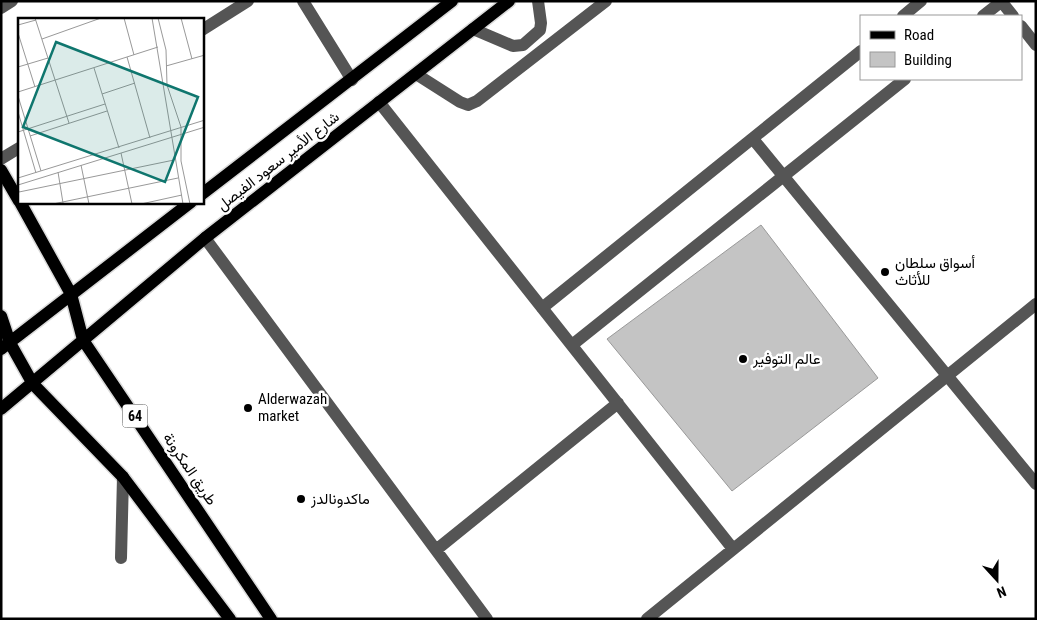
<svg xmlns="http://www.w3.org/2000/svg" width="1037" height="620" font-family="'Roboto Condensed',Vazirmatn,sans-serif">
	<rect width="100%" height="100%" fill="#fff"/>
	<!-- building -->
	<path fill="#c4c4c4" stroke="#999" d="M761 225 878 378 732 491 607 339Z"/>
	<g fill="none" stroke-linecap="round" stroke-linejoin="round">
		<!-- major casing -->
		<g stroke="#dbdbdb" stroke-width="15">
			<path id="major" d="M1 170 19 201
				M202 194 452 1
				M20 202 71 294 83 340 271 619
				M1 316 10 343 33 384 123 477 230 619
				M1 349 191 202
				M1 409 205 238 509 1"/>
		</g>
		<!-- minor -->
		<path stroke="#555" stroke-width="12" d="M303 1 352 80
			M1001 1 1013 16
			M1 8 12 1
			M903 16 921 1
			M983 16 1002 1
			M1021 26 1036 45
			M473 29 513 46 523 45 540 30 541 23 538 1
			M202 30 248 1
			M416 74 460 102 468 105 477 101 606 1
			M379 102 733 549
			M753 139 1036 484
			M1 159 19 148
			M205 238 487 619
			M542 308 861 51
			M572 345 905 79
			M436 550 618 403
			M121 558 123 477
			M647 619 1036 304"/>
		<!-- major -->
		<use href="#major" stroke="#000" stroke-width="12"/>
	</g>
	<!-- markers -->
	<g fill="#000" stroke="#fff" stroke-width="2">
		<circle cx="885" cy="272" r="5"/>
		<circle cx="743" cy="359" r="5"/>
		<circle cx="248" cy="408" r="5"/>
		<circle cx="301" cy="499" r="5"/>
	</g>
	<g text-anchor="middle" stroke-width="5" stroke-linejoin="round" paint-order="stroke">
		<!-- shield labels -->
		<rect fill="#fff" stroke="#4c4c4c" stroke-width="1" x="122.5" y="404.5" width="25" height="23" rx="4"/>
		<g font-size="14" font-weight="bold" fill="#000">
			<text x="135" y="421">64</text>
		</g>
		<!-- street labels -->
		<g font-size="15" fill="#000" stroke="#fff">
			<text transform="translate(278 161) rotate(-38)" y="5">شارع الأمير سعود الفيصل</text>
			<text transform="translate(190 469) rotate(56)" y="5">طريق المكرونة</text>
		</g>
		<!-- poi labels -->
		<g font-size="15" fill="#000" stroke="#fff" text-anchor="start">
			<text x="895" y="268">أسواق سلطان<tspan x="895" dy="17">للأثاث</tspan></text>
			<text x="753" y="364">عالم التوفير</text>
			<text x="258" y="404">Alderwazah<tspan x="258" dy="17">market</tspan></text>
			<text x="311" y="504">ماكدونالدز</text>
		</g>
	</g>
	<!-- overview -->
	<g transform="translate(18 18)">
		<rect width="186" height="186" fill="#fff"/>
		<path fill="none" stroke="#999" stroke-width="1" d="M17 0 51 105M106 0 116 37M134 0 165 186M140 0 148 32 149 67 163 109V143L172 186M163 0 174 41M0 7 18 2M0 15 17 69M24 21 83 0M109 39 132 120M148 48 187 37M0 49 30 40M76 50 101 130M0 74 140 29M84 76 117 65M0 78 23 153M0 94 18 155M0 114 87 86M12 118 89 93M103 135 114 186M63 147 71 186M40 154 45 185M0 160 187 102M0 167 187 109M0 170 1 174 156 142M35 186 160 160M123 186 164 177"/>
		<path fill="#0f766e" fill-opacity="0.15" stroke="#0f766e" stroke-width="2.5" d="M38 24 180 79 147 164 5 109Z"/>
		<rect width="186" height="186" fill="none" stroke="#000" stroke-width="2.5"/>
	</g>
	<!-- border -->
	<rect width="1037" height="620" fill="none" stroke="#000000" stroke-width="5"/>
	<!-- legend -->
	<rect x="860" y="15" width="162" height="65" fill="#ffffff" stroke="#999999"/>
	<rect x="870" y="31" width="25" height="8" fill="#000000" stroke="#999999"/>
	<text x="904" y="40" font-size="15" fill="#000000">Road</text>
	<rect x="870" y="52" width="25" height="15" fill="#c4c4c4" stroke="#999999"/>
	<text x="904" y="65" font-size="15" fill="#000000">Building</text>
	<!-- north arrow -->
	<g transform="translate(997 580) rotate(159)" stroke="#ffffff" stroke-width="4" paint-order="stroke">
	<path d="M0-4L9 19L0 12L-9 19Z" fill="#000000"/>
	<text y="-8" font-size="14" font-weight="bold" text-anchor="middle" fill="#000000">N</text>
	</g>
</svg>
